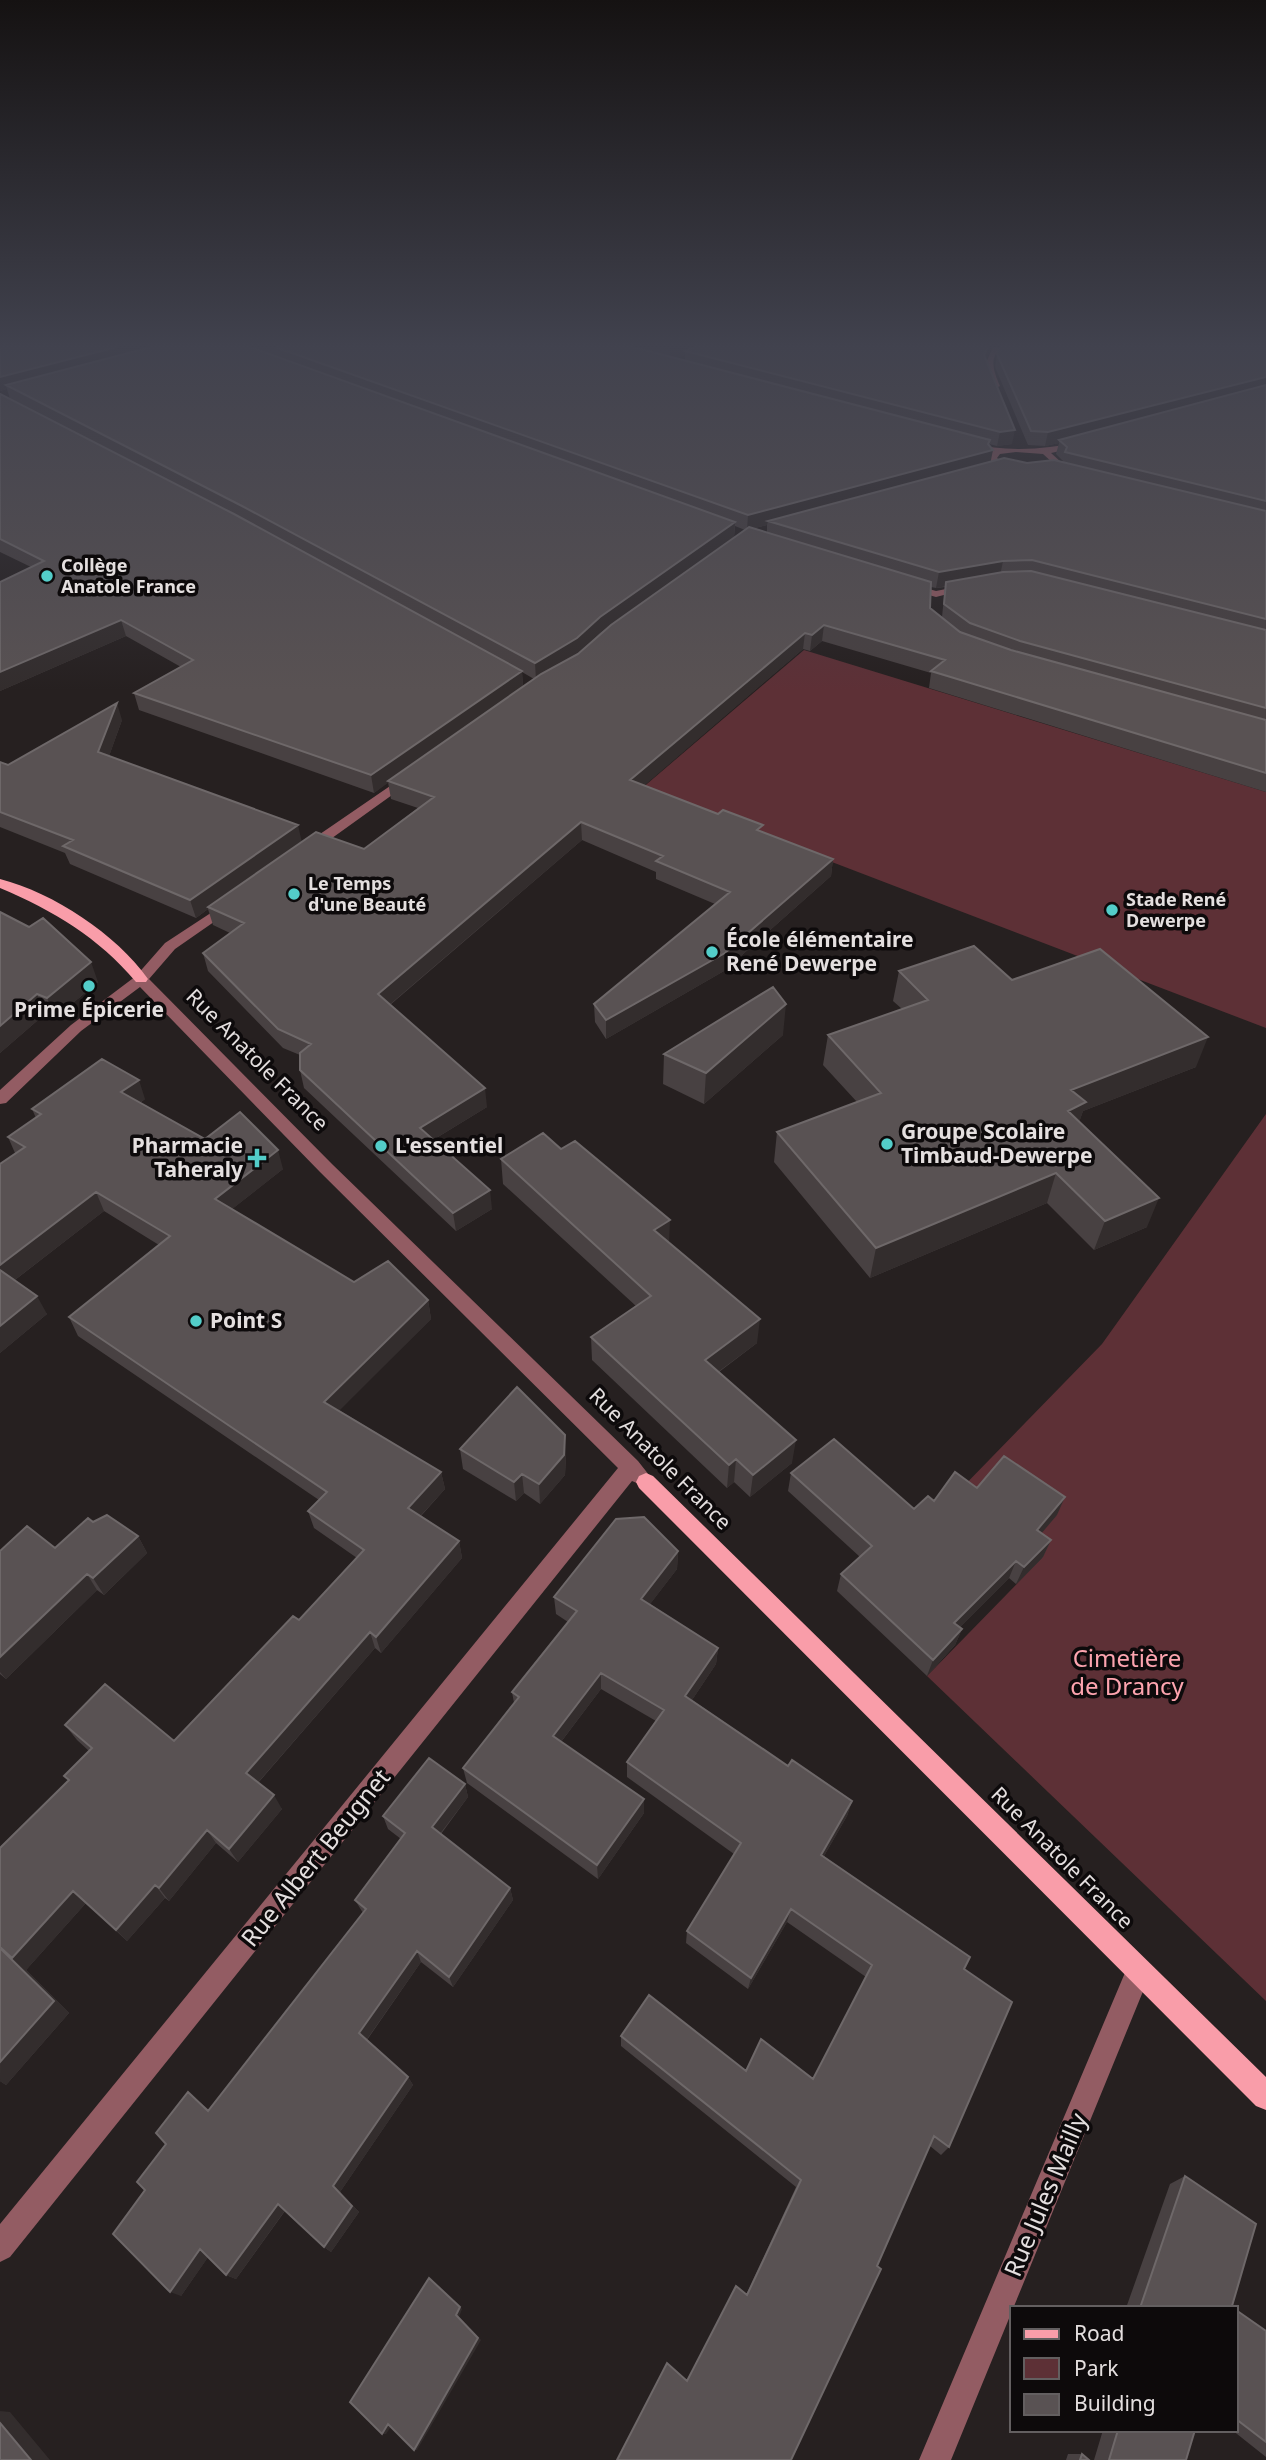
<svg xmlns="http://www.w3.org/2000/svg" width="1266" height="2460" font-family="'Noto Sans',sans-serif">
	<rect width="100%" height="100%" fill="#262020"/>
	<!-- green -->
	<path fill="#5d3036" d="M804 650 1266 792V1028L641 789Z
		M1266 1114V2001L927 1676 1042 1558 955 1495 1102 1344Z"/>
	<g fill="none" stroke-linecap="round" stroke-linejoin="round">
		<!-- minor -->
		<path fill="#935c63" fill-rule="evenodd" d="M993 347H1002C988 358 994 372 1000 386L996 388 992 386 984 367Z
			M1080 442 1083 446 1051 453 1062 463C1043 483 1005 479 988 458L992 453 966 445 970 443C1006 452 1043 450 1080 442ZM1016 452 1043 454 1053 463C1036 475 1011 472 997 458L1000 454Z
			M908 583 936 591 966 585 971 588 936 597 904 588 903 586Z
			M409 773 413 774V780L314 851H304V845Z
			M229 901 236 905 234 908 175 949 149 979 332 1164 638 1461 649 1475 646 1481 639 1484 632 1481 10 2257 0 2262V2224L618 1468 320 1172 140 987 81 1031 6 1103 0 1104V1090L71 1025 136 976 165 943Z
			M1144 1963 1153 1967 1157 1976 1153 1985 1144 1989 951 2460H919L1127 1968Z"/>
		<!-- major -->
		<path fill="#f99da9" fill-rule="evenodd" d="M0 879C54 893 116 934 148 979L146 982H136C98 937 54 911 0 888Z
			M646 1473 653 1476 1266 2077V2110L1256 2106 639 1488 636 1482 639 1476Z"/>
	</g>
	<!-- wall -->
	<path fill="#484142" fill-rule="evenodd" d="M0 347H992L986 359 1012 444 997 446 989 444 991 462 1027 463 1063 462V461L1056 454 1059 443 1045 446 1028 445 995 367 997 354 1266 347V792L929 688 931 673 822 641 810 651 803 649 644 785 833 859 831 876 724 971 606 1039 595 1022 594 1004 715 904 656 879V872L582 840 390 1005 487 1107 433 1140 492 1209 456 1231 304 1088 300 1070V1055L283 1048 208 971 203 953 230 933 213 925 208 909 196 918 70 864 65 853 0 827V762L8 765 122 720 109 756 302 841 364 849 418 808 391 799 388 782 374 793 139 710 134 693 181 667 126 636 0 691V582L31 567 0 552V393L10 399 7 389 0 391ZM685 355V360L676 358ZM767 525V532L755 528ZM735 526 745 530 734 537ZM931 587 936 588 945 587 942 617 930 608ZM522 672 534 679 523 687Z
		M0 912 98 982 55 1018 45 1014 0 1053Z
		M899 971 1012 980 1196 1067 1083 1111 1079 1122 1147 1227 1094 1250 1047 1203 870 1278 774 1162 777 1132 857 1102 823 1065 828 1035 902 1009 893 1001Z
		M783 1035 704 1104 663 1084 664 1054Z
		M145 1099 140 1103 205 1139 283 1169 232 1209 354 1282 428 1300 431 1319 339 1410 441 1472 445 1489 421 1516 459 1541 462 1558 381 1653 375 1648 258 1783 282 1809 238 1862 216 1843 169 1901 165 1898 127 1941 86 1903 26 1970 24 1968 69 2013 6 2085 0 2081V1950L69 1781 64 1776 89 1751 77 1740 65 1725 174 1741 299 1620 357 1558 314 1528 308 1511 319 1500 78 1336 69 1317 159 1245 104 1211 15 1280 47 1314 0 1353 15 1153 8 1137 36 1118 32 1109Z
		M501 1159 669 1243 757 1343 719 1372 792 1463 750 1497 734 1482 727 1488 592 1360 591 1337 636 1306 503 1184Z
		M460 1449 566 1455 565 1475 540 1504 524 1493 516 1501 463 1469Z
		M791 1473 914 1509 977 1488 1057 1515 1041 1533 1051 1540 1043 1557 1016 1584 1009 1578 960 1627 962 1629 955 1645 927 1676 837 1591 841 1574 860 1557 788 1491Z
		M93 1522 138 1536 147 1553 104 1595 97 1590 6 1679 0 1674V1551L55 1548Z
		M678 1551 677 1569 650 1604 718 1648 716 1664 692 1700 788 1766 852 1801 847 1816 824 1856 964 1969 949 2147 941 2155 930 2146 687 2381 733 2291 746 2295 796 2187 621 2046V2036L746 2071 813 2079 866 1977 787 1922 748 1989 686 1943 687 1931 734 1854 627 1777V1762L656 1721 601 1689 561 1742 644 1813 598 1879 467 1783 463 1768 514 1703 512 1692 568 1622 556 1614 554 1597Z
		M465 1784 468 1797 441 1834 510 1888 513 1900 453 1987 421 1962 367 2040 408 2077 413 2085 340 2192 359 2212 331 2252 324 2247 285 2211 236 2279 226 2275 208 2257 181 2296 145 2190 188 2092 209 2110 363 1913 355 1900 401 1839 388 1829 383 1816Z
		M1185 2176 1232 2306 1234 2308H1126L1170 2184Z
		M1236 2310 1266 2331V2457L1232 2430H1236Z
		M1103 2430H1195L1186 2460H1094Z
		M1068 2454H1082L1089 2460H1066Z"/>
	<!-- shaded-wall -->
	<path fill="#332d2d" d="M117 347H170L6 385 7 389 0 391V377Z
		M670 347H709L685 351V355L670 360Z
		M988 347H992L982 368 984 355Z
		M1266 377V389L1059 440V443L1045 446 1048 432Z
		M1015 430 1012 444 997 446 1000 432Z
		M990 440 988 451 993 450 990 465 768 521 767 525 747 530 748 515 988 444Z
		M735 522 734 538 600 633 577 655 536 680 535 663Z
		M1003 561 1000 576 936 588 939 572Z
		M121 620 126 636 0 691V672Z
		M824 625 822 641 810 651 812 635Z
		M805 633 803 649 630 798V780Z
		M522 671 523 687 374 793 371 775Z
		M117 703 122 720 104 770 98 752Z
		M581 822 582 840 381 1012 378 994Z
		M298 825 302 843 208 907V909L196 918 190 900Z
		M833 859 831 876 724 971 606 1039V1020Z
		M91 962 98 982 55 1018 47 998Z
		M37 994 45 1014 0 1053V1026Z
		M786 1004 783 1035 704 1104 706 1073Z
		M1208 1037 1196 1067 1083 1111 1076 1132 1058 1141 1071 1090Z
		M139 1080 145 1099 128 1111 121 1092Z
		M485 1088 487 1107 423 1146 420 1128Z
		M278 1150 283 1169 221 1218 215 1199Z
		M1056 1173 1047 1203 870 1278 876 1248Z
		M490 1190 492 1209 456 1231 453 1213Z
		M96 1192 104 1211 7 1286 0 1274V1265Z
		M1159 1198 1147 1227 1094 1250 1105 1221Z
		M670 1220 669 1245 654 1230Z
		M37 1296 47 1314 0 1353V1326Z
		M428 1300 431 1319 330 1420 324 1402Z
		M760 1319 757 1343 703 1383 705 1360Z
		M565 1435 566 1455 565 1475 540 1504 539 1484Z
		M796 1440 792 1463 750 1497 753 1475Z
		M736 1459 734 1482 727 1488 729 1465Z
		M441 1472 445 1489 412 1525 408 1508Z
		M522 1474 524 1493 516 1501 514 1482Z
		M1065 1497 1057 1515 1029 1548 1037 1530Z
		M138 1536 147 1553 104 1595 93 1578Z
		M1051 1540 1043 1557 1016 1584 1024 1567Z
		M459 1541 462 1558 381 1653 376 1637Z
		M678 1551 677 1569 641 1616V1599Z
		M1016 1561 1009 1578 948 1639 954 1623Z
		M87 1574 97 1590 6 1679 0 1672V1657Z
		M962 1629 955 1645 927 1676 933 1660Z
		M370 1632 375 1648 254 1787 246 1773Z
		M718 1648 716 1664 684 1712 685 1696Z
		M601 1673V1689L554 1751 553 1736Z
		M465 1784 468 1797 436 1839 432 1827Z
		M274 1795 282 1809 238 1862 229 1849Z
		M644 1799V1813L598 1879 597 1865Z
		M852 1801 847 1816 817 1868 821 1855Z
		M207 1830 216 1843 169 1901 159 1888Z
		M155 1885 165 1898 127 1941 116 1930Z
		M510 1888 513 1900 453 1987 449 1977Z
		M73 1891 86 1903 26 1970 24 1968 69 2013 6 2085 0 2081 1 1949Z
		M791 1909 787 1922 748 1989 751 1978Z
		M417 1951 421 1962 365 2042 359 2033Z
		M408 2077 413 2085 340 2192 359 2212 331 2252 324 2247 333 2186Z
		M278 2204 286 2209 236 2279 226 2275Z
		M200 2249 211 2253 181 2296 170 2292Z
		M429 2278 462 2309 459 2317 481 2340 417 2450H414L456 2315Z
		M0 2411 10 2412 50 2460H31L0 2423Z
		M388 2424 392 2425 386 2434H382Z"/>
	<!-- building -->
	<path fill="#595253" stroke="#6e6869" stroke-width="2" d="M0 347H117L0 377Z
		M151 347H250L735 522 600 617 577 638 535 663 242 506 6 385Z
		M275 347H633L990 440 988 444 993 450 748 515Z
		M695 347H988L984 355 1015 430 1000 432 685 351Z
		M1000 347H1266V377L1048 432 1031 431 997 354Z
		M1266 385V501L1065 452 1067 447 1059 440Z
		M0 394 234 514 522 671 371 775 134 693 193 660 121 620 0 672V582L44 561 0 539Z
		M1004 458 1027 463 1054 460 1266 511V619L1032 560 1003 561 939 572 768 521Z
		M749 527 931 582 930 608 960 632 1011 650 1266 720V773L931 671 945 660 824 625 812 635 805 633 630 780 718 814 723 810 763 825 757 830 833 859 725 953 606 1020 594 1004 730 892 656 861 663 856 581 822 378 994 485 1088 420 1128 490 1190 453 1213 300 1070V1053L311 1044 278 1029 203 953 244 923 208 907 316 832 364 849 434 797 388 781 541 674 578 654 611 625Z
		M1031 571 1266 630V708L1020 641 970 623 944 604 946 582 1003 572Z
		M117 703 98 752 298 825 190 900 63 846 73 840 0 812V762L8 765Z
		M0 912 29 927 43 918 91 962 47 998 37 994 0 1026Z
		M974 946 1012 980 1100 949 1208 1037 1071 1090 1086 1102 1068 1111 1159 1198 1105 1221 1056 1173 876 1248 777 1132 881 1093 828 1035 928 1000 899 971Z
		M773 987 786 1004 706 1073 664 1054Z
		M102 1059 139 1080 121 1092 205 1139 240 1112 278 1150 215 1199 354 1282 388 1261 428 1300 324 1402 441 1472 408 1508 459 1541 376 1637 370 1632 246 1773 274 1795 229 1849 207 1830 159 1888 155 1885 116 1930 73 1891 12 1958 0 1947V1848L69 1780 64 1776 92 1748 65 1725 105 1684 174 1741 293 1616 299 1620 364 1550 308 1511 327 1492 69 1317 170 1236 96 1192 0 1265V1164L25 1147 8 1137 41 1114 32 1109Z
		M543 1133 561 1149 575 1141 670 1220 654 1230 760 1319 705 1360 796 1440 753 1475 736 1459 729 1465 591 1337 651 1296 501 1159Z
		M0 1270 37 1296 0 1326Z
		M517 1387 565 1435 564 1455 539 1484 522 1474 514 1482 460 1449Z
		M834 1439 914 1509 928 1496 934 1501 955 1472 977 1488 1004 1456 1065 1497 1037 1530 1051 1540 1024 1567 1016 1561 954 1623 962 1629 933 1660 841 1574 872 1546 791 1473Z
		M107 1515 138 1536 93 1578 87 1574 0 1657V1551L27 1526 55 1548 88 1518 93 1522Z
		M644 1517 678 1551 641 1599 718 1648 685 1696 788 1766 792 1760 852 1801 821 1855 970 1957 964 1969 1012 2002 949 2147 934 2136 877 2266 881 2269 791 2460H617L667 2363 687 2381 736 2286 747 2295 801 2180 621 2036 649 1995 746 2071 761 2039 813 2079 872 1965 791 1909 751 1978 687 1931 741 1843 627 1762 664 1710 601 1673 553 1736 644 1799 597 1865 463 1768 519 1697 512 1692 577 1611 554 1597 616 1519Z
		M429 1758 465 1784 432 1827 510 1888 449 1977 417 1951 359 2033 408 2077 333 2186 352 2206 324 2247 278 2204 226 2275 200 2249 170 2292 113 2234 145 2190 137 2182 166 2144 156 2133 188 2092 208 2111 366 1909 355 1900 405 1833 383 1816Z
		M1 1949 54 2001 0 2062V1950Z
		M1185 2176 1256 2224 1232 2306 1234 2308H1140Z
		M429 2278 460 2307 456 2315 478 2338 414 2450 388 2424 382 2434 350 2402Z
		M1236 2310 1266 2331V2442L1236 2419Z
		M0 2423 31 2460H0Z
		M1118 2430H1195L1186 2460H1109Z
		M1082 2454 1089 2460H1080Z"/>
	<!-- sky -->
	<linearGradient id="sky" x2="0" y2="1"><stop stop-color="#151212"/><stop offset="0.5" stop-color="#41424e"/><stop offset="1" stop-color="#41424e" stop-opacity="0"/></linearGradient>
	<rect width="1266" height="691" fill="url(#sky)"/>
	<!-- markers -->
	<g fill="#53cdc9" stroke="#0d0a0b" stroke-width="2.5">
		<circle cx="47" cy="576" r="7"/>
		<circle cx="294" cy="894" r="7"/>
		<circle cx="1112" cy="910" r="7"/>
		<circle cx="712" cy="952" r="7"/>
		<circle cx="89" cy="986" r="7"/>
		<circle cx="887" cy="1144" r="7"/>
		<circle cx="381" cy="1146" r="7"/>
		<path d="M253.5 1147.5h7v7h7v7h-7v7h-7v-7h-7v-7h7z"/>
		<circle cx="196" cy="1321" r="7"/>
	</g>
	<g text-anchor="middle" stroke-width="7" stroke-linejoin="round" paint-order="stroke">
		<!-- far-poi labels -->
		<g font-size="18" font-weight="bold" fill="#e4dfdf" stroke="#0d0a0b" text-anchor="start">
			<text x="61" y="572">Collège<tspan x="61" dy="21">Anatole France</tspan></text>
			<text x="308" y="890">Le Temps<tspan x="308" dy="21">d'une Beauté</tspan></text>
			<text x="1126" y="906">Stade René<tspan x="1126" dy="21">Dewerpe</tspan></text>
		</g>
		<!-- poi labels -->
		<g font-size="21" font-weight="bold" fill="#e4dfdf" stroke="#0d0a0b" text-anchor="start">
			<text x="726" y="947">École élémentaire<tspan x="726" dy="24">René Dewerpe</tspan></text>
			<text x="89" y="1017" text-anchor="middle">Prime Épicerie</text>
			<text x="901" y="1139">Groupe Scolaire<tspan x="901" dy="24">Timbaud-Dewerpe</tspan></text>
			<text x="243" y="1153" text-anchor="end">Pharmacie<tspan x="243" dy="24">Taheraly</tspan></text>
			<text x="395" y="1153">L'essentiel</text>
			<text x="210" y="1328">Point S</text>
		</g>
		<!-- street labels -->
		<g font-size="21" fill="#e4dfdf" stroke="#0d0a0b">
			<text transform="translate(257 1060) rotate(45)" y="7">Rue Anatole France</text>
			<text transform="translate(660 1459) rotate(45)" y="7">Rue Anatole France</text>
			<text transform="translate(1062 1858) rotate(45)" y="7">Rue Anatole France</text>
		</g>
		<!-- near-park labels -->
		<g font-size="24" fill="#fda4af" stroke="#0d0a0b">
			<text x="1127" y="1667">Cimetière<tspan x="1127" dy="28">de Drancy</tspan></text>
		</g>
		<!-- near-street labels -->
		<g font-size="24" fill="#e4dfdf" stroke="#0d0a0b">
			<text transform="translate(316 1858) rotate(-51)" y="8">Rue Albert Beugnet</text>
			<text transform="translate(1046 2195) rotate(-67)" y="8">Rue Jules Mailly</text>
		</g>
	</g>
	<!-- legend -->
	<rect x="1010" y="2306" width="228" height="126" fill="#0d0a0b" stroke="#635f60" stroke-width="2"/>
	<rect x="1024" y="2329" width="35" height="10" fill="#f99da9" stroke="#635f60" stroke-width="2"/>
	<text x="1074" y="2341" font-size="21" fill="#e4dfdf">Road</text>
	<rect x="1024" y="2358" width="35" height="21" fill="#5d3036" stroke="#635f60" stroke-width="2"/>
	<text x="1074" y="2376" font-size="21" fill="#e4dfdf">Park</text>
	<rect x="1024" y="2394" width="35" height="21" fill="#595253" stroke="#635f60" stroke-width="2"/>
	<text x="1074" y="2411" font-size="21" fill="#e4dfdf">Building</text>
</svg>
